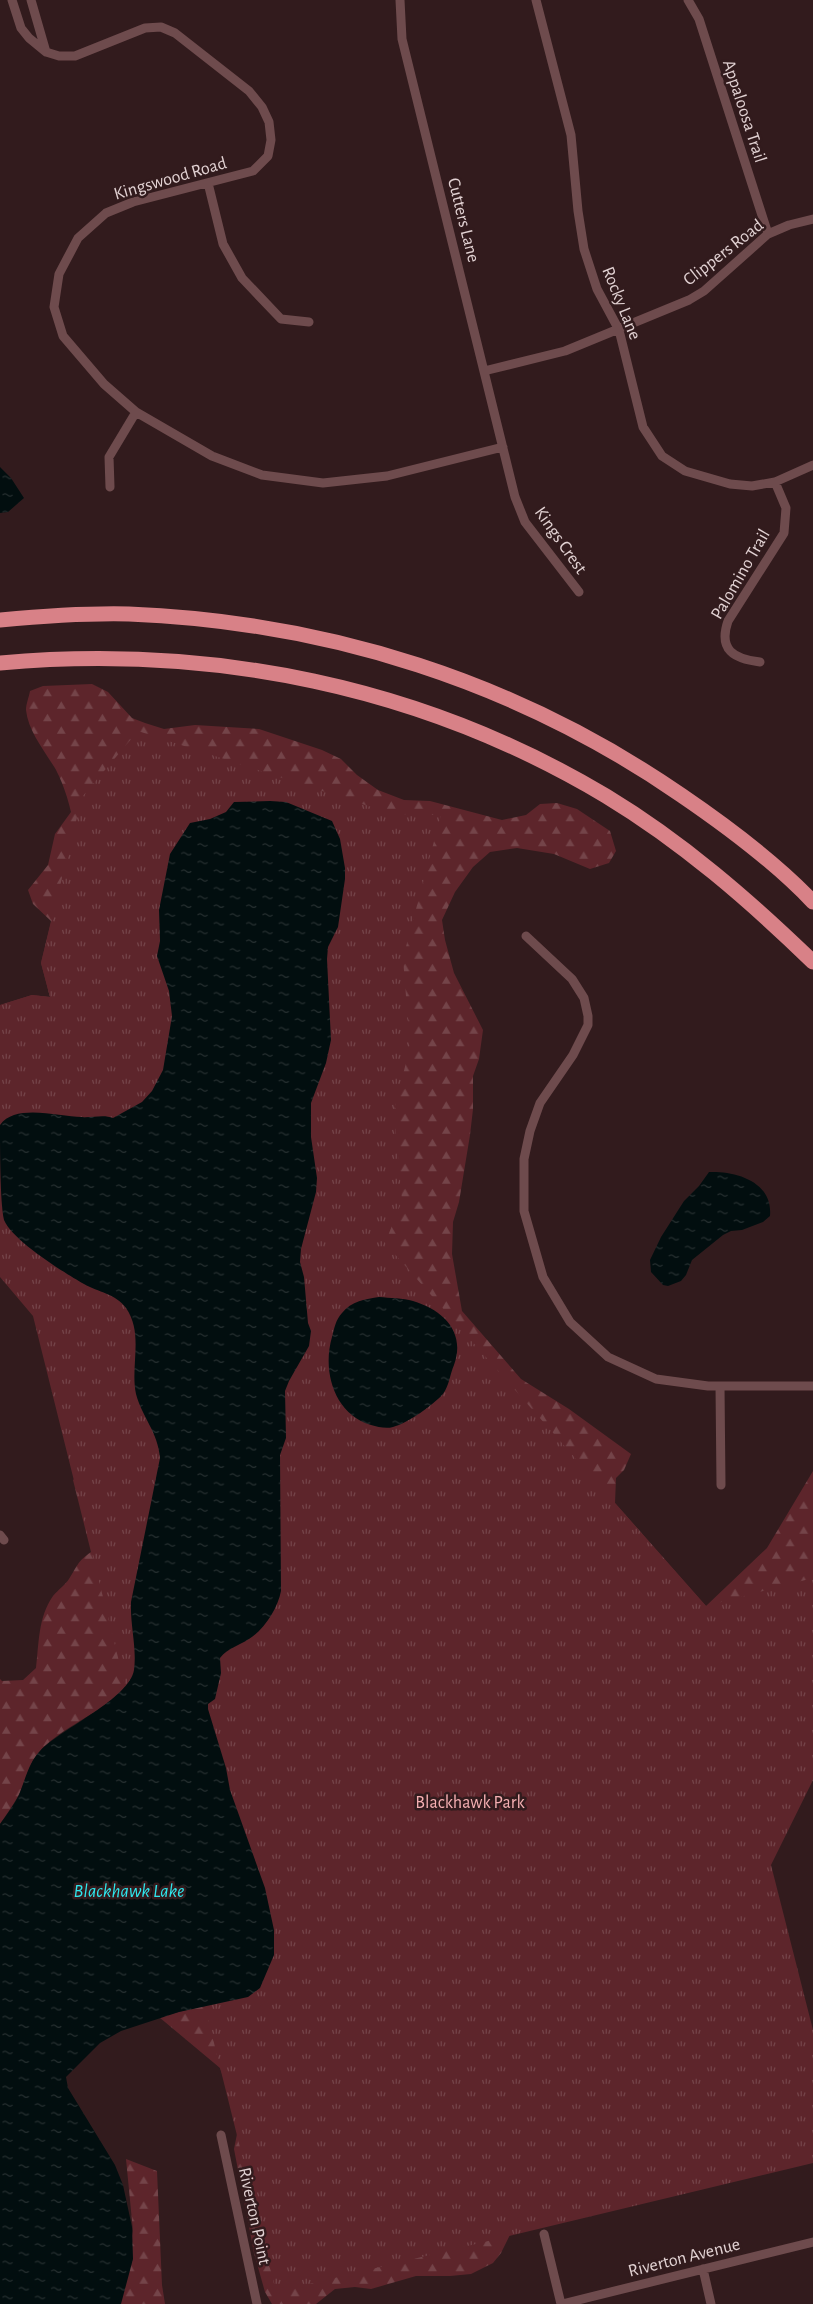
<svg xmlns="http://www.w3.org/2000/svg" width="813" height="2304" font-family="'Alegreya Sans',sans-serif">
	<defs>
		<pattern id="forest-firs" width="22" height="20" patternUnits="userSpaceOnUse" patternTransform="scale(1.25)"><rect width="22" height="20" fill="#5d252b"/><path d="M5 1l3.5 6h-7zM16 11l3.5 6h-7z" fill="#744449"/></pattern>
		<pattern id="park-tufts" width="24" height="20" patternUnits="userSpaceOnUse" patternTransform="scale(1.25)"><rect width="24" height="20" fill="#5d252b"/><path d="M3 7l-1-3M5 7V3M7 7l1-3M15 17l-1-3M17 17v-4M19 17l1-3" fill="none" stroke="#744449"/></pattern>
		<pattern id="water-ripples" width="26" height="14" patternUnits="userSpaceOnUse" patternTransform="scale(1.25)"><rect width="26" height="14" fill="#020e0f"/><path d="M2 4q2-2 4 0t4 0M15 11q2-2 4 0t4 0" fill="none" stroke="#273031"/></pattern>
	</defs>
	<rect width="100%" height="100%" fill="#321b1d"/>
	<!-- forest -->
	<path fill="url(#forest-firs)" d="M92 684 108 692 132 718 145 723 164 729 195 725 259 729 322 750 341 759 357 775 378 790 404 800 430 801 502 820 526 815 540 804 557 803 577 809 610 831 616 851 609 863 590 869 554 854 517 848 490 852 473 867 455 892 442 920 445 940 454 973 483 1030 479 1059 473 1076V1109L470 1135 459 1202 453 1222 452 1254 462 1311 521 1379 569 1409 631 1454 624 1470 616 1478 615 1503 706 1606 767 1548 813 1471V1623L501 2253 493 2263 471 2274 450 2276H416L371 2289 355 2287 335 2289 316 2304H272L265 2292 254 2253 234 2149 239 2124 220 2068 159 2017 198 2007 224 2004 169 991 0 1005 32 995 50 997 41 963 51 921 33 904 28 890 48 865 55 834 71 812C68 798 60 774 51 762 41 746 28 729 26 710 26 704 29 697 30 691L43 686Z
		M104 1458 130 1680C110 1711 66 1723 41 1750 28 1763 26 1783 17 1798 12 1807 6 1815 0 1824V1679L2 1681 23 1680 36 1668C39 1644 38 1617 53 1596 58 1590 65 1585 69 1579 78 1565 77 1562 91 1552L73 1480Z
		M126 2159 157 2171 162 2285 165 2304H118L133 2231Z"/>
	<!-- park -->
	<path fill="url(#park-tufts)" d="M138 731 393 814 441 815 403 958 410 1047 394 1110 402 1201 385 1243 706 1606 813 1578V1780L771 1865 813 2030V2163L276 2292 33 1316 0 1277V1005L32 995 50 997 41 963 82 797Z"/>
	<!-- water -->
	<path fill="url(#water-ripples)" d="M0 467 11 478 24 498 8 512 0 513Z
		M270 801 286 802 332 821 340 839 345 868V879L338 927 328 947 327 959 331 1040 326 1063 311 1103V1137L317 1178 316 1192 301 1249 300 1262 304 1277 308 1323 311 1331 309 1346 289 1381 285 1391 286 1438 280 1455 281 1591C278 1608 264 1630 249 1639 238 1646 228 1648 220 1658L221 1673 215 1699 208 1704V1709L226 1768 230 1790 265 1888 274 1930V1955L260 1988 248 1997 179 2012 121 2031 100 2043 66 2077 68 2088 115 2165 123 2185 132 2227 133 2259 121 2304H0V1824C7 1814 14 1805 19 1795 25 1780 29 1762 40 1751 62 1728 129 1699 134 1670 137 1648 130 1625 131 1602L160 1458C158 1432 142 1417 136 1394 130 1366 144 1334 126 1308 116 1294 98 1292 84 1284 63 1272 13 1241 4 1220 0 1201 0 1148 0 1125 16 1103 59 1117 82 1117 91 1118 104 1114 113 1118L142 1102 152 1091 163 1070 172 1016 169 991 157 956 160 941 159 910 170 854 190 823 210 819 226 812 234 802Z
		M709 1172C737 1171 773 1182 770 1216L763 1222 742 1230 731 1231 723 1235 692 1260 686 1275 681 1281 668 1286 663 1285 651 1272 650 1260 661 1237 684 1201 699 1186Z
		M379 1297C390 1298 403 1298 413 1301 443 1310 466 1332 454 1365 450 1374 449 1386 443 1394 433 1405 408 1423 393 1427 386 1429 378 1427 371 1425 334 1414 322 1371 332 1337 334 1329 336 1319 342 1313 351 1301 366 1299 379 1297Z"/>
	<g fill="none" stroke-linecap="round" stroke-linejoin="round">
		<!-- street -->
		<path stroke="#6e4b4d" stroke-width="9" d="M12 0 21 28 29 38 46 52 59 56H75L145 28 161 27 175 33 249 91 262 107 269 122 271 140 268 156 253 171 133 202 106 213 78 238 59 274 54 307 63 336 104 384 136 412 212 456 262 475 323 483 387 476 503 447
			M31 0 46 52
			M400 0 402 39 515 497 525 522 579 592
			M536 0 571 135 578 211 584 249 597 289 619 330 643 427 662 456 685 471 730 484 752 486 775 482 813 465
			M688 0 699 19 768 234
			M208 183 223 244 242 278 281 319 309 322
			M484 371 565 351 689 300 704 291 768 234 789 225 813 219
			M110 487 109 457 136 412
			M760 662C734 659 718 650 728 621L784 533 786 508 775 482
			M526 936 572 979 584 998 588 1016V1025L573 1055 540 1103 530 1131 524 1159V1211L543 1277 570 1322 608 1357 656 1379 708 1386H813
			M720 1386 721 1485
			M0 1535 4 1540
			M221 2135 257 2304
			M544 2234 561 2304
			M703 2269 711 2304
			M562 2304 813 2242"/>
		<!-- highway -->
		<path stroke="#d88187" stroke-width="15" d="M0 620C43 616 86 613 129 614 329 622 517 682 681 795 725 825 777 864 813 902
			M0 663C213 644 422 686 606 796 682 842 749 900 813 962"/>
	</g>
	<g text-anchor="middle" stroke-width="5" stroke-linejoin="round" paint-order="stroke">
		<!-- street labels -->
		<g font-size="18" fill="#e2d2d3" stroke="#321b1d">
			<text transform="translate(745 111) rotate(72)" y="6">Appaloosa Trail</text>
			<text transform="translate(170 178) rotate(-16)" y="6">Kingswood Road</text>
			<text transform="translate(464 220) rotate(76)" y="6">Cutters Lane</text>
			<text transform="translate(723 252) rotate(-38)" y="6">Clippers Road</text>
			<text transform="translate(622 303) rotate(68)" y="6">Rocky Lane</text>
			<text transform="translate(561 540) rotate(55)" y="6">Kings Crest</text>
			<text transform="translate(740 574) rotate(-60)" y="6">Palomino Trail</text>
			<text transform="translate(255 2216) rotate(78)" y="6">Riverton Point</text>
			<text transform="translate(684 2257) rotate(-14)" y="6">Riverton Avenue</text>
		</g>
		<!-- park labels -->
		<g font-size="18" fill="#f5afb2" stroke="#321b1d">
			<text x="470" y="1808">Blackhawk Park</text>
		</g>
		<!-- water labels -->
		<g font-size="19" font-style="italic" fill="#2ee7ed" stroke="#321b1d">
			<text x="129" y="1897">Blackhawk Lake</text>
		</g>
	</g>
</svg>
